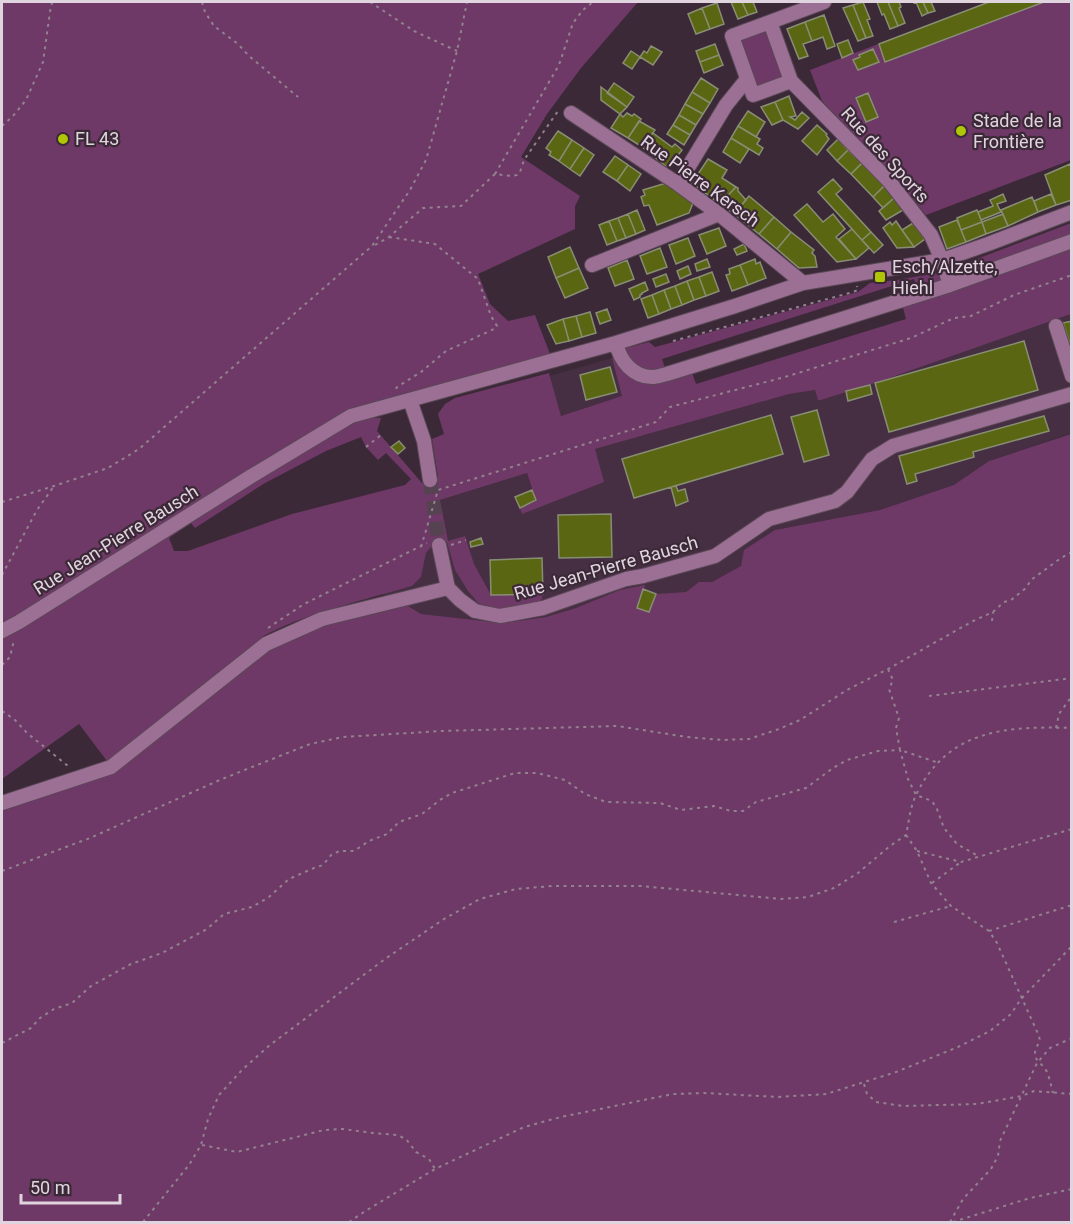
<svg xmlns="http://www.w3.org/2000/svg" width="1073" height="1224" font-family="Roboto,sans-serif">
	<rect width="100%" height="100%" fill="#3c2938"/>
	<!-- built -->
	<path fill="#472f43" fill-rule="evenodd" d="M1071 314V433L989 461 955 485 880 510 775 530 741 566 712 582H699L686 592 656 594 643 589 546 617 502 623 421 614 408 606 385 610 383 594 412 586 421 577 426 553 431 547 447 542 440 500 527 473 536 500 520 508 522 514 595 449 789 394 815 390 818 400H821L875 383ZM464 536 474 564 491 595 448 542Z
		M612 358 623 396 561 416 550 376Z"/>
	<!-- green -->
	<path fill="#6f3967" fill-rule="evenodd" d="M2 2H638L581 68 547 114 521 157 580 196 575 206V229L478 274 490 304 508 321 535 315 550 354 348 410 351 416 381 418 377 431 422 483 438 477 432 439 444 434 438 414 445 404 455 398 549 373 561 416 622 396 612 358 627 354 626 348 649 342 655 347 858 292 870 283 897 280 937 273 953 268 1071 223V314L875 383 821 400H818L815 390 789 394 595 449 604 482 522 514 520 508 536 500 527 473 440 500 448 541 465 536 474 564 491 595 543 594 541 602 499 609 479 604 468 591 455 570 447 542 431 547 426 553 421 577 412 586C361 601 313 611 265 635L107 761 79 724 2 779ZM914 279 919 294 901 300 906 319 696 384 690 367 667 374 662 359ZM361 437 366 447 378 460 386 453 411 479 405 485 292 514 188 551H174L169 538 191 523 195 528 265 483 326 451Z
		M989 2H1071V160L926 215 894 177 822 101 810 70Z
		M767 29 785 78 756 88 739 39Z
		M1071 434V1222H2V811L115 773 270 650 333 622 370 613 408 606 421 614 502 623 546 617 576 608 620 590 645 585 644 589 656 594 686 592 699 582H712L741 566 744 550 775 530 880 510 954 485 989 461Z"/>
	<!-- building -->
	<path fill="#5a6612" stroke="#888e74" stroke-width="1.5" d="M731 2H742L748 15 738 19Z
		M742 2H753L757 12 748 15Z
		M863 2 870 19 867 20 873 36 866 38 853 5Z
		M877 2H888L898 26 890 29 884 14 882 15Z
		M888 2H899L901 7 899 8 905 23 898 26Z
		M913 2H923L928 13 922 16 916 2 914 3Z
		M923 2H931L935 11 928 13Z
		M989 2H1044L885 62 879 44Z
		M717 3 724 24 710 29 702 8Z
		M853 5 866 38 858 41 843 8Z
		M702 8 710 29 696 34 688 14Z
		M824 15 835 46 827 49 823 37 812 41 805 22Z
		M805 22 812 41 803 44 808 56 799 59 787 29Z
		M848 40 853 53 842 58 837 44Z
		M715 44 719 55 700 62 696 51Z
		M651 46 662 52 653 65 640 57 644 51 647 53Z
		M873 49 879 62 858 70 853 60 860 57 859 55Z
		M631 51 640 57 632 69 623 63Z
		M719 55 723 65 704 73 700 62Z
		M701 78 718 89 710 103 692 92Z
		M614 83 634 97 627 107 607 93Z
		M601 87 627 107 620 114 601 100Z
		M692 92 710 103 703 114 685 104Z
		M868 93 878 117 866 122 856 98Z
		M789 96 796 116 790 117 795 120 802 112 809 118 798 129 783 120 775 102Z
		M775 102 783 120 772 125 761 107Z
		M685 104 703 114 696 125 679 115Z
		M748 111 765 122 756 137 738 126Z
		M627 113 632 116 634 114 641 119 628 138 611 128 620 114 623 117Z
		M679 115 696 125 690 135 673 125Z
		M639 121 655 130 642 147 628 138Z
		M673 125 690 135 684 145 667 134Z
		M817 125 827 134 826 135 829 139 817 155 802 141Z
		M738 126 760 139 757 144 763 148 759 155 731 138Z
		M558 131 572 140 559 161 549 155 551 152 546 148Z
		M653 133 672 147 675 144 682 150 668 168 642 147Z
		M731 138 749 149 740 163 723 152Z
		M838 139 848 150 837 161 827 150Z
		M572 140 584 148 570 169 559 161Z
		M584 148 594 155 580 176 570 169Z
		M848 150 862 163 851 174 837 161Z
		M615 156 628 165 617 181 603 172Z
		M708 159 727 170 722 178 736 187 720 204 692 183Z
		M862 163 884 186 873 197 851 174Z
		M1070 164 1072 168V200L1056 205 1045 175Z
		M628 165 641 174 630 191 617 181Z
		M833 179 842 189 836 194 871 232 862 240 818 192Z
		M666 183 693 203 689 213 657 225 649 205 644 206 641 197 645 195 643 190Z
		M884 186 894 198 883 208 873 197Z
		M736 187 738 188V191L746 200 734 214 720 204Z
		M1003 194 1006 201 997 204 1001 212 981 220 978 212 993 206 990 200Z
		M1051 194 1056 205 1038 212 1034 201Z
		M749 196 774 217 759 234 734 214Z
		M1032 197 1038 212 1008 226 1001 210Z
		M894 198 903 210 886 220 879 211Z
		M807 204 823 222 833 214 845 229 836 237 856 259 837 262 794 215Z
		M637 210 645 230 636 234 628 214Z
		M977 210 982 222 961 230 957 218Z
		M628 214 636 234 626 238 618 218Z
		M1003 214 1008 226 986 234 982 222Z
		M774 217 791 232 777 249 759 234Z
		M618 218 626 238 617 241 609 221Z
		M957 220 966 242 947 249 939 227Z
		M609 221 617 241 607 245 599 225Z
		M896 221 902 230 914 247 897 248 883 228 890 222 892 225Z
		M982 222 986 234 966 242 961 230Z
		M913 223 925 239 914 247 902 230Z
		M719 228 726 246 707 254 699 235Z
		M852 229 869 248 856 259 839 239Z
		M791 232 814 250 812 253 815 256 817 267 799 268 777 249Z
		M871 232 883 245 874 253 862 240Z
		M688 238 695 256 676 264 669 245Z
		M744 244 747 251 737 255 734 249Z
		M570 247 579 268 556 278 548 257Z
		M660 248 667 267 647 274 640 256Z
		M707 259 710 267 697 271 695 264Z
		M755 259 756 264 760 262 766 278 748 285 740 265Z
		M627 260 634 279 615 286 608 268Z
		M740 265 748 285 732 291 726 275 730 274 729 269Z
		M688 266 691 274 680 279 677 271Z
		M579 268 588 288 565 298 556 278Z
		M712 272 719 291 706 296 699 277Z
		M666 274 669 282 656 287 653 279Z
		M699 277 706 296 694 300 687 281Z
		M687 281 694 300 682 305 675 286Z
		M645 282 648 290 642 293V294L640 295V297L634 300 629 289Z
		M675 286 682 305 671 309 664 290Z
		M664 290 671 309 659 314 652 295Z
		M652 295 659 314 648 318 641 299Z
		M607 309 611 320 600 324 596 313Z
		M590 312 596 333 582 337 576 316Z
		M576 316 582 337 569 341 563 319Z
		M563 319 569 341 556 344 547 325Z
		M1072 321V351L1063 323Z
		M1024 341 1038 390 889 432 875 383Z
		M610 367 617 392 586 400 580 375Z
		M870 385 872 394 848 401 846 391Z
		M817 410 829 455 804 462 791 417Z
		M771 415 783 454 634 498 622 459Z
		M1044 416 1049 431 973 452 974 457 915 474 917 481 907 484 899 456Z
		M399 441 405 448 398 454 391 447Z
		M676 486 678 491 685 489 688 501 676 506 671 487Z
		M532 490 536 500 520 508 515 497Z
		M611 514 612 557 559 558 558 515Z
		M481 538 483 544 471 547 470 542Z
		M542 558 543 594 491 595 490 560Z
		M643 589 656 594 649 612 637 608Z"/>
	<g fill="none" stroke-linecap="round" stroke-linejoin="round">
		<!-- minor-tunnel -->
		<path stroke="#554351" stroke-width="14" stroke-dasharray="14 7" stroke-linecap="butt" d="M430 480 439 545"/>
		<!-- minor casing -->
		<g stroke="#5a4856" stroke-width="16">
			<path id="minor" d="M770 22 791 81 889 181 931 235 942 260 950 285
				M791 81 753 95 732 36 824 2
				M571 113 678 184 719 214 803 283
				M678 184 726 105 747 79
				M592 265 719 214
				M1056 326 1072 376
				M616 343C620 361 633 377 652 377 657 377 662 375 667 374L950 285 1072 241
				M410 400 424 441 430 480
				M439 545 448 588 460 600 475 611 500 616 543 608 626 579 643 576 715 556 769 519 835 501 847 492 872 459 893 446 1072 394
				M2 631 19 622 250 477 351 416 616 343 735 306 803 283 942 260 988 244 1072 212
				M2 803 111 767 266 644 322 619 448 588"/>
		</g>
		<!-- path -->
		<path stroke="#92828f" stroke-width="2" stroke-dasharray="3 4.5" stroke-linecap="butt" d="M202 2 205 12 214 26 238 44 249 56 298 97
			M370 2 414 31 457 51
			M2 126 13 116 26 100 43 62 51 5 53 2
			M495 174 559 65 573 23 583 10 593 2
			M389 237 435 244 478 279 491 316 497 326 494 329 446 351 421 372 397 387 396 389
			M375 245 389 237 423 208 461 206 495 174 511 176 517 175 520 172 524 160 558 111
			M673 341 853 292 858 290 857 286
			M366 447 381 435
			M2 502 54 486 108 468 139 449 372 246 410 190 426 160 457 51 467 2
			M451 545 466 540
			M421 547 438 490 656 422 670 407 785 377 911 338 954 318 971 316 1014 295 1072 275
			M2 575 37 510 54 486
			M992 621 993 612
			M268 628 304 604 427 543
			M2 665 10 657 14 640
			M888 669 893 680 889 689 899 718 896 728 900 750 936 762
			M929 696 1072 678
			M2 711 14 719 27 733 68 766
			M1056 728 1059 714 1072 696
			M906 835 917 851 931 883 951 906 989 931 997 943 1039 1036 1040 1041C1028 1060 1040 1059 1047 1072 1050 1079 1051 1086 1053 1093
			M917 851 961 862 1072 829
			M2 871 90 838 222 779 310 744 343 737 442 731 617 726 687 737 722 740 749 739 779 729 800 720 847 690 888 669 973 621 993 612 1004 602 1011 600 1026 588 1031 580 1061 558 1072 552
			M932 883 961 862
			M894 922 951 906
			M989 931 1072 905
			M2 1043 31 1028 40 1018 54 1009 72 1003 91 986 131 964 162 953 207 929 224 914 252 907 269 897 289 879 314 868 323 865 332 854 340 851H354L369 841 387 834 399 822 422 814 440 800 452 793 515 773H537L565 780 585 794 606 802 660 803 681 810 714 806 731 811H743L756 802 806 788 833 768 847 760 878 751 900 750 908 779 916 795 932 801 937 809 944 828 957 844 978 856
			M864 1084 867 1094 876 1102 903 1106 977 1104 1022 1096 1034 1091 1072 1094
			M202 1145 237 1152 324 1130 343 1129 373 1133 397 1135 406 1139 416 1152 429 1159 435 1169
			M143 1222 189 1165 201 1145 208 1119 219 1095 243 1069 270 1045 385 959 444 919 480 899 516 889 552 886H641L781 899 808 897 834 888 858 873 890 846 906 835C909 822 910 807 916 795 948 729 1006 726 1072 728
			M349 1222 367 1210 435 1169 524 1127 561 1117 673 1094 704 1093 778 1097 826 1094 896 1072 958 1047 990 1031 1011 1014 1021 999 1072 946
			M950 1222 963 1199 991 1169 998 1156 1000 1141 1037 1063 1050 1048 1072 1038
			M953 1222 1030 1198 1072 1189"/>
		<!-- minor -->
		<use href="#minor" stroke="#9b7094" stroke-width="14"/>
	</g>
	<!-- markers -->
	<g fill="#afc506" stroke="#3c2938" stroke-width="2">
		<circle cx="961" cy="131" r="6"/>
		<circle cx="63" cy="139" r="6"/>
		<rect x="874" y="271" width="12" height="12" rx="3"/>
	</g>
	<g text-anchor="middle" stroke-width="4.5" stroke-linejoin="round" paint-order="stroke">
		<!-- poi labels -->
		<g font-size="18" fill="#e0d4de" stroke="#3c2938" text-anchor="start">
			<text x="973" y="127">Stade de la<tspan x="973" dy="21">Frontière</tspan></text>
			<text x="75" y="145">FL 43</text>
			<text x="892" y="273">Esch/Alzette,<tspan x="892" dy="21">Hiehl</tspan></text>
		</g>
		<!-- street labels -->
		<g font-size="18" fill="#e0d4de" stroke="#3c2938">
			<text transform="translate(885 155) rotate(48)" y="6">Rue des Sports</text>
			<text transform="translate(700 181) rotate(36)" y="6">Rue Pierre Kersch</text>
			<text transform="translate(116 540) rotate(-32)" y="6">Rue Jean-Pierre Bausch</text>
			<text transform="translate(606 568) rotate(-16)" y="6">Rue Jean-Pierre Bausch</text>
		</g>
	</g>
	<!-- border -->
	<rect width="1073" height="1224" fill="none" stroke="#e0d4de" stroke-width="6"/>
	<!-- scale -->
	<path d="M21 1194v9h99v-9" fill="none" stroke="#e0d4de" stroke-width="3"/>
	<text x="30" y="1194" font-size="18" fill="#e0d4de" stroke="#3c2938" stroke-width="4.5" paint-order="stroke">50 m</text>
</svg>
